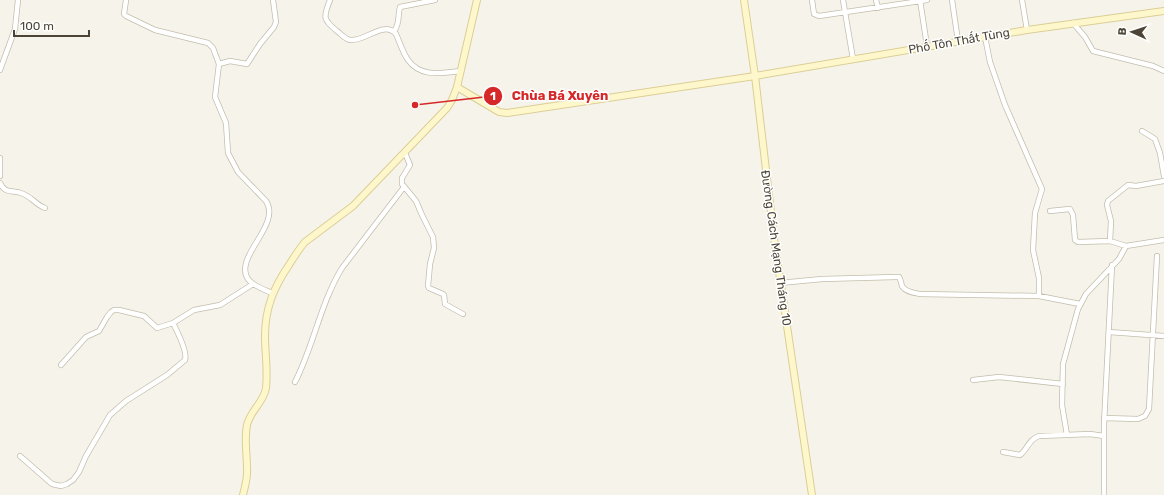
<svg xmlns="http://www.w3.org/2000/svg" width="1164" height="495" font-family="Rubik,sans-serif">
	<rect width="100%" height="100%" fill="#f6f4ea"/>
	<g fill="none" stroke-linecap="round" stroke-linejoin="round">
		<!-- street casing -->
		<g stroke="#c3bdac" stroke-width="6">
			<path id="street" d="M126 0 124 14 126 16 155 30 208 43 213 48 219 64 215 97 226 123 228 153 238 172 266 201C282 225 233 257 248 279 253 286 265 290 272 293
				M330 0C323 17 323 20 337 31 341 34 345 39 350 40 365 42 384 20 396 34 400 43 403 53 408 60 421 78 442 73 461 71
				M812 0 814 14 819 16 927 0
				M843 0 853 59
				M876 0 878 8
				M920 0 927 46
				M952 0 958 41
				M1022 0 1027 30
				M1073 23 1085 37 1093 51 1153 66 1164 71
				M394 32C401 20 397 17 400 7L435 0
				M985 37 990 62 1005 105 1042 189 1035 213 1033 250 1039 278V296
				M219 64 230 61 247 64 260 44 274 27 276 22 273 0
				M0 70 15 29 18 0
				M1142 131 1155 139 1160 153 1164 176
				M405 153 410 165 402 178V184L416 201 422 215 433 237 434 248 430 264 428 286 429 288 443 294 444 295 445 304 463 314
				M0 158V176
				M0 183C5 194 12 190 21 193 31 196 36 205 45 208
				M1050 211 1070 209 1073 215 1075 240 1078 242 1110 241 1126 246 1164 240
				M1110 241 1111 221 1107 205 1108 201 1128 185 1136 186 1164 181
				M780 283 822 279 896 277H899C901 280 901 283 902 286 905 292 915 293 920 294L1039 296 1080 304
				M1109 332 1164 336
				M61 365 86 337 99 331 107 317 111 312 114 310H119L144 316 157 328 173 323 194 310 220 305 253 284
				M973 380 999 377 1063 384
				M295 382C314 345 320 304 342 268L404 187
				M1104 418 1138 419 1145 416 1149 409 1157 256
				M1067 435 1062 405 1063 364 1078 309 1086 294 1119 259 1126 246
				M1003 452 1020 455C1027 450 1029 439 1039 436L1090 434 1104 436
				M20 456 52 484 61 486 67 484 73 480 79 472 86 456 110 415 126 401 167 375 185 360C188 352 177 331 173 323
				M1104 495V424L1112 265"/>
		</g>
		<!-- secondary casing -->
		<g stroke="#dbce96" stroke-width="8">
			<path id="secondary" d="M744 0 755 76 774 238 812 495
				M457 87 499 112 507 113 755 76 1027 30 1164 11
				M243 495C245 486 248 477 247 468 247 453 244 440 247 425 250 411 264 402 266 388 268 370 265 353 265 336 265 308 274 287 289 265 294 257 299 249 305 242L353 206 447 108 452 100 457 87 477 0"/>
		</g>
		<!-- street -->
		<use href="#street" stroke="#fff" stroke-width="4.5"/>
		<!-- secondary -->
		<use href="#secondary" stroke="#fff7cc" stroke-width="6"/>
	</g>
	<g text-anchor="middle" stroke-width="3" stroke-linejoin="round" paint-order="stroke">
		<!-- street labels -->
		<g font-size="12" fill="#4c4537" stroke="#fff">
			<text transform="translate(959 41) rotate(-10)" y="4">Phố Tôn Thất Tùng</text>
			<text transform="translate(776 248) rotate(82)" y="4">Đường Cách Mạng Tháng 10</text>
		</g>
	</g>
	<!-- callouts -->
	<path fill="none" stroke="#d62828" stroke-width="1.5" d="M415 105L493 96"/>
	<g fill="#d62828" stroke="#fff" stroke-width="1.5">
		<circle cx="415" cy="105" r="4"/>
		<circle cx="493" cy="96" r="10"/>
	</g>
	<g font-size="12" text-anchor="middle" font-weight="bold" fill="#fff">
		<text x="493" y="100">1</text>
	</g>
	<g font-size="13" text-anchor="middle" font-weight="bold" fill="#d62828" stroke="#fff" stroke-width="3" stroke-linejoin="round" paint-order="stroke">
		<text x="560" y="100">Chùa Bá Xuyên</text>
	</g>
	<!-- north arrow -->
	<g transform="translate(1132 32) rotate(273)" stroke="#ffffff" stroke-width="3" paint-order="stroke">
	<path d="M0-3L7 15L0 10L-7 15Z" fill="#4c4537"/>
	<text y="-6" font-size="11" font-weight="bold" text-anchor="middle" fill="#4c4537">B</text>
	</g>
	<!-- scale -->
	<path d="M14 30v6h75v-6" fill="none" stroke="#4c4537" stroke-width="2"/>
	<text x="20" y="30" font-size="12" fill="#4c4537" stroke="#ffffff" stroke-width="3" paint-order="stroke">100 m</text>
</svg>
